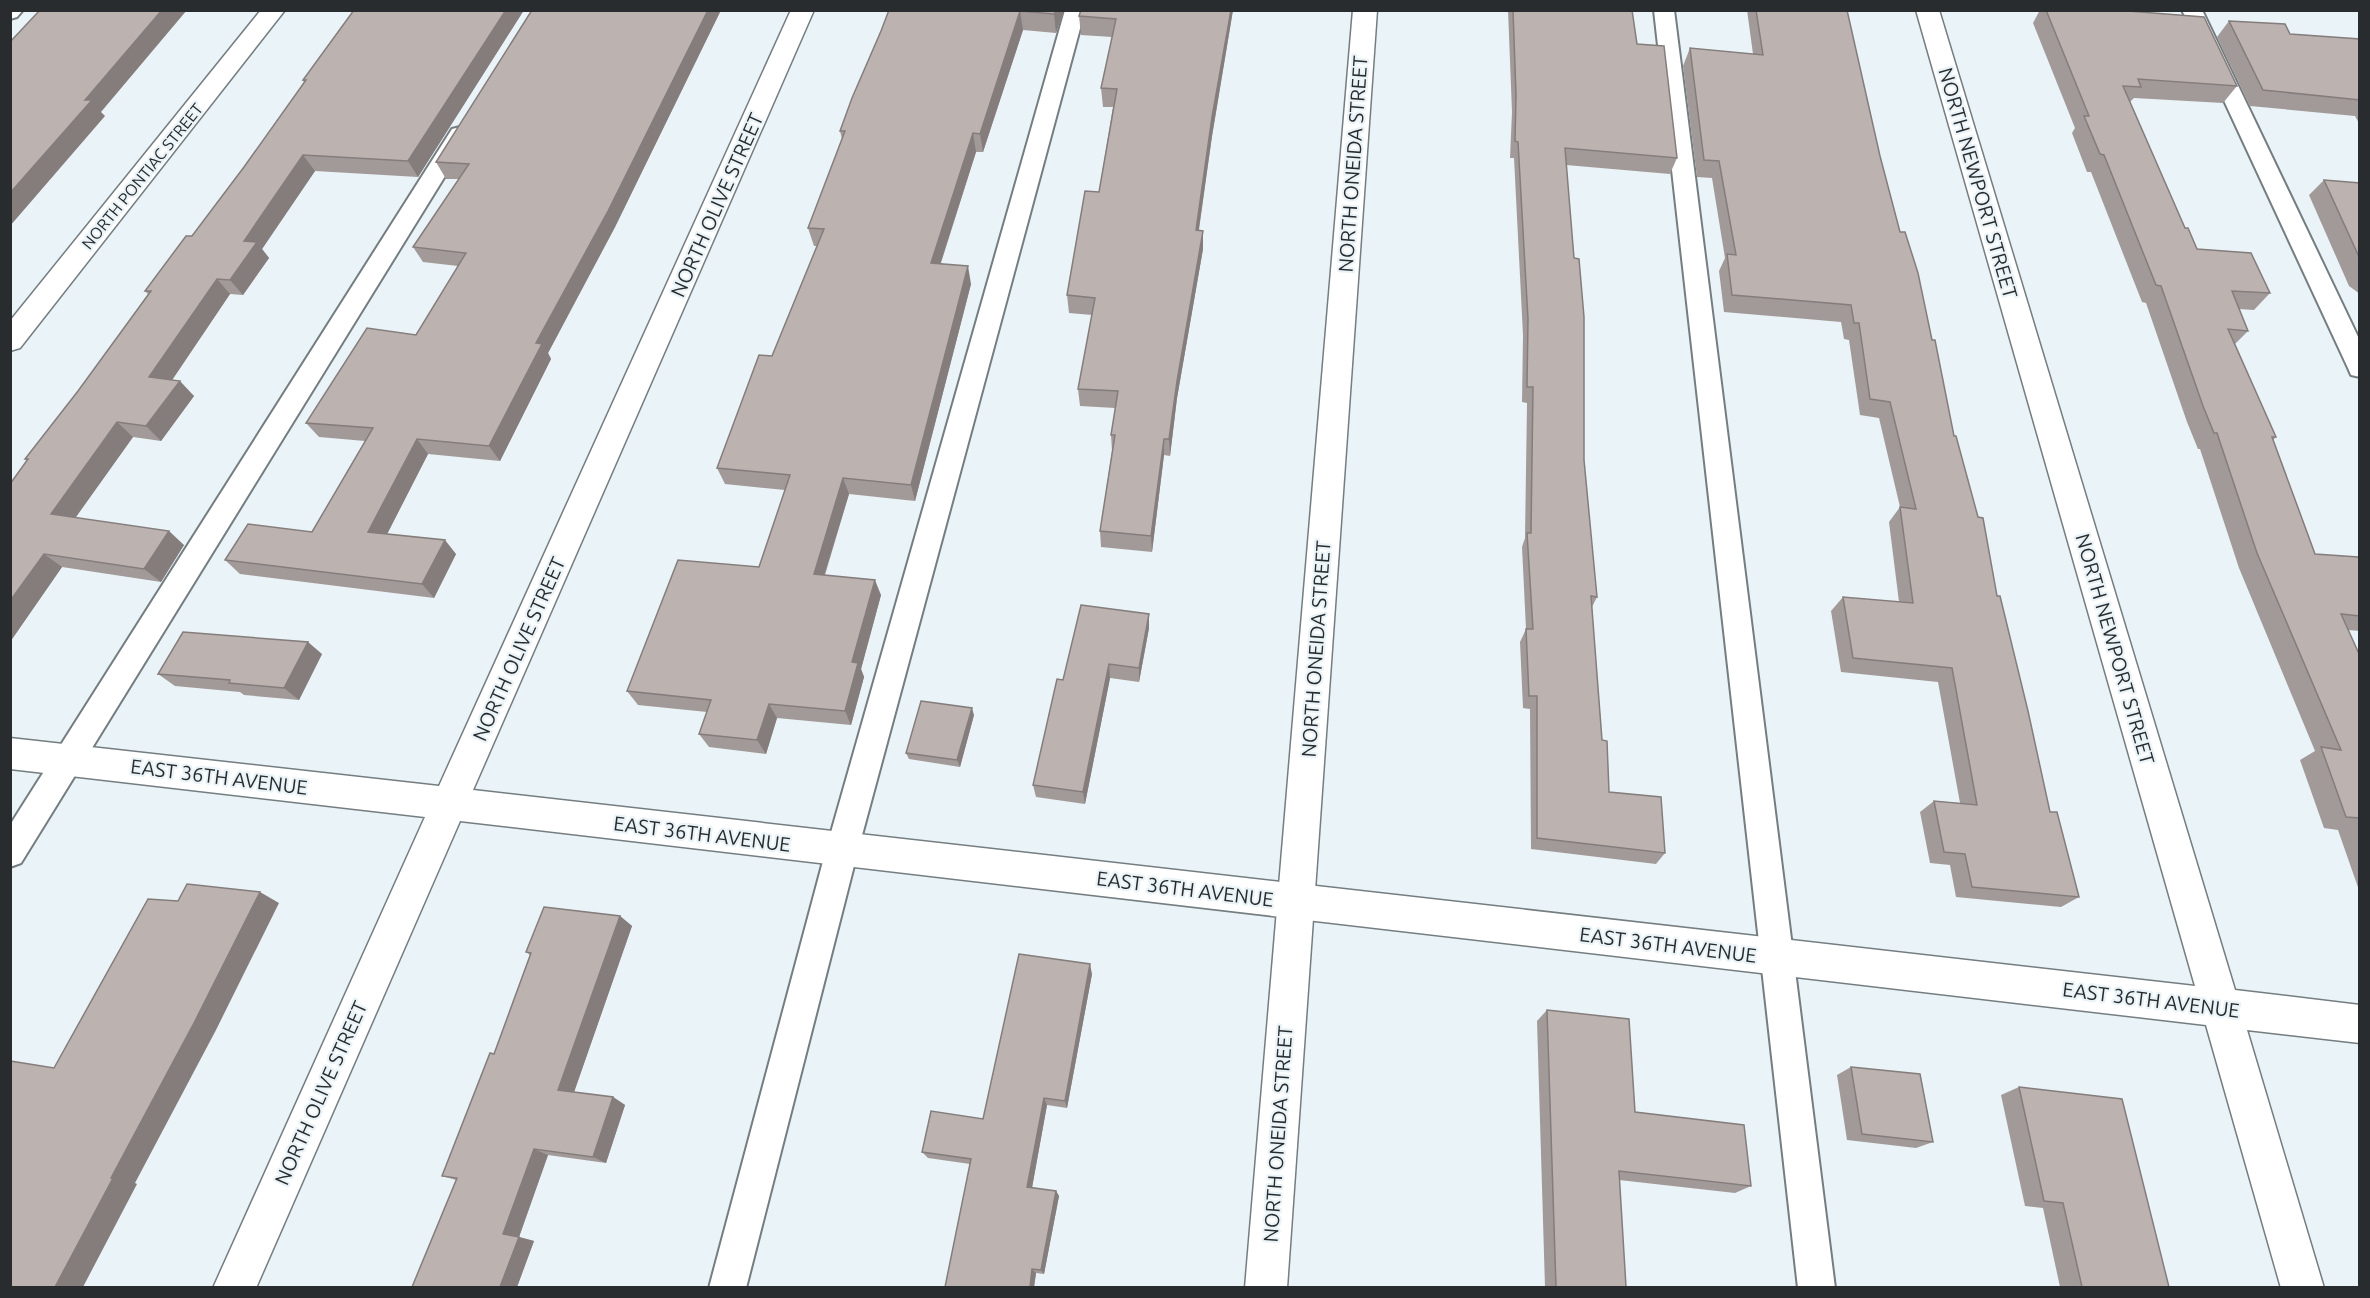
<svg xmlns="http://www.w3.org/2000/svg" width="2370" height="1298" font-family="Ubuntu,sans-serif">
	<rect width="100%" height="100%" fill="#eaf3f7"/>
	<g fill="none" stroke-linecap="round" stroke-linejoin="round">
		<!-- service casing -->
		<g stroke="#747d80" stroke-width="4">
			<path id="service" d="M10 10H23L17 17 10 19Z
				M1065 10H1085L858 850 746 1288H709L826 850Z
				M1654 10H1674L1835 1288H1798Z
				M2182 10H2202L2360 341V377L2351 375 2348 368Z
				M460 127 468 129 471 134 21 863 10 867V825L452 129Z"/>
		</g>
		<!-- minor casing -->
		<g stroke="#747d80" stroke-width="3">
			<path id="minor" d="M261 10H285L20 348 10 351V321Z
				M791 10H814L473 790 2195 986 1916 10H1939L2235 990 2360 1005V1043L2247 1030 2324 1288H2281L2206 1025 460 821 256 1288H213L425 817 10 769V738L439 786Z"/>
		</g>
		<!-- tertiary casing -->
		<g stroke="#747d80" stroke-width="3">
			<path id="tertiary" d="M1353 10H1377L1287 1288H1245Z"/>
		</g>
		<!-- service -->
		<use href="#service" fill="#fff" fill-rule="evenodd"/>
		<!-- minor -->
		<use href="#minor" fill="#fff" fill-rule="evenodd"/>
		<!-- tertiary -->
		<use href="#tertiary" fill="#fff" fill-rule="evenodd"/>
	</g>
	<!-- wall -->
	<path fill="#a29a98" d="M354 10H524L418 177 315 171 262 249 269 258 243 295 230 294 172 380 194 396 161 441 133 437 76 517 184 545 161 582 62 567 10 642 27 461 25 459 78 391 148 294 145 291 192 236 244 167 304 83 303 80Z
		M532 10H721L615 227 548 353 551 359 500 461 428 454 387 534 456 554 434 598 240 574 225 560 312 532 365 441 319 437 306 423 416 335 458 266 423 262 413 247 459 179H446L436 162Z
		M889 10H1064L1056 33 1023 30 983 152H976L941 263 971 284 915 501 849 494 825 575 881 595 861 669 864 677 851 725 777 718 766 754 709 747 699 734 707 712 638 705 627 691 759 567 785 490 725 484 717 468 772 356 817 246H814L808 228 842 139 840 131 881 31Z
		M1081 10H1233L1212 136 1199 230 1203 231V249L1177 398 1170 456 1164 455 1152 552 1101 547 1100 531 1112 451 1111 435 1115 408 1080 406 1078 389 1092 315 1069 313 1067 295 1099 192 1113 107H1103L1101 88 1112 37 1081 35 1079 16Z
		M1508 10H1632L1637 44 1677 158 1670 174 1566 165 1584 460 1597 597 1592 607 1602 740 1609 792 1665 853 1656 864 1531 849 1530 709 1523 708 1520 642 1526 629 1522 547 1525 538 1527 403 1522 402 1523 335 1514 158H1510L1512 112Z
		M1747 10H1847L1880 156 1900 232 1932 340 1954 436 1997 596 2050 812 2079 897 2061 907 1956 897 1950 865 1930 863 1920 812 1934 801 1960 803 1938 682 1841 672 1831 611 1843 597 1899 602 1889 522 1900 507 1879 418 1860 415 1849 340 1844 339 1841 322 1724 312 1719 271 1725 258 1712 178 1697 177 1683 66 1690 48 1753 54Z
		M2040 10H2115L2237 86 2223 103 2134 98 2130 102 2185 228 2197 249 2270 293 2254 310 2239 309 2248 331 2235 344 2276 437 2273 440 2315 554 2360 561V631L2348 630 2360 656V893L2338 830 2324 828 2300 760 2315 751 2239 568 2200 449H2198L2187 422 2146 303 2142 302 2091 172H2087L2072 133 2075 128 2033 23Z
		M2229 21 2290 34 2360 39V125L2355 116 2250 106 2217 37Z
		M2324 180 2360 183V294L2349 286 2309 195Z
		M1149 628 1139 682 1110 678 1085 804 1036 797 1033 785 1063 680Z
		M322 654 299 700 244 695 240 692 175 686 158 674Z
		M974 715 960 767 909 759 906 753Z
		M620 916 632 926 574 1092 613 1097 625 1105 606 1163 548 1155 519 1237 534 1241 517 1287 456 1180 442 1176 494 1054 530 955 526 952Z
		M1092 974 1067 1108 1047 1105 1032 1188 1056 1191 1059 1196 1044 1274 1036 1273 1034 1287H945L970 1164 928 1158 922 1152 983 1119Z
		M1547 1010 1635 1112 1751 1186 1735 1193 1619 1180 1626 1287H1545L1537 1021Z
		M1851 1067 1933 1142 1916 1148 1847 1140 1837 1075Z
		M2019 1087 2169 1287H2060L2043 1208 2025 1206 2001 1095Z"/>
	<!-- shaded-wall -->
	<path fill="#847d7c" d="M162 10H187L101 112 105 116 10 226V193L85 100Z
		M506 10H524L418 177 408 161Z
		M708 10H721L615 227 548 353 551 359 500 461 489 446 536 343Z
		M1056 10H1064L1056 33 1054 14Z
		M1231 10H1233L1212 136 1196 248V230L1212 117Z
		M1020 11 1023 30 983 152 980 134Z
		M973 133 976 152 935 280 931 263Z
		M303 155 315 171 262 249 269 258 243 295 230 280 244 241Z
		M1203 231V249L1177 398 1170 456 1169 439 1177 381Z
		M968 266 971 284 915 501 911 485Z
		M217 279 230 294 164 392 149 377Z
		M180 381 194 396 161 441 146 426Z
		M117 422 133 437 68 528 51 514Z
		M417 439 428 454 381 546 368 532Z
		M1164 439V455L1152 552 1151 536Z
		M843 478 849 494 820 589 814 574Z
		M169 531 184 545 161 582 144 569Z
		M445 540 456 554 434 598 422 584Z
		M44 554 62 567 10 642V601Z
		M875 580 881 595 861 669 864 677 851 725 845 711 852 662Z
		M1149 614V628L1139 682V668Z
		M308 642 322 654 299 700 284 688Z
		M1109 664 1110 678 1085 804 1083 792Z
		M769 704 777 718 766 754 757 740Z
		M972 708 974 715 960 767 957 760Z
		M260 892 279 903 216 1030 135 1183 137 1184 83 1287H55L111 1178Z
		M620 916 632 926 572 1098 558 1090Z
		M1090 964 1092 974 1067 1108 1065 1101Z
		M613 1097 625 1105 606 1163 593 1157Z
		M1044 1098 1047 1105 1031 1193 1027 1187Z
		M534 1149 548 1155 519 1237 534 1241 517 1287H500L503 1234Z
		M1056 1191 1059 1196 1044 1274 1041 1270Z
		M1032 1269 1036 1273 1034 1287H1030Z"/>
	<!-- building -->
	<path fill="#bcb3b1" stroke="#847d7c" stroke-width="1.5" d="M40 10H162L85 100H92L10 193V42Z
		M354 10H506L408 161 303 155 244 241 257 242 230 280 217 279 149 377 180 381 146 426 117 422 51 514 169 531 144 569 44 554 10 601V484L28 459H25L78 391 151 291H145L186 236H192L244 167 306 80H303Z
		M532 10H708L608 211 536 343 542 344 489 446 417 439 368 532 445 540 422 584 225 560 248 524 312 532 373 428 306 423 367 328 416 335 466 253 413 247 469 164 436 162Z
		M889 10H1056L1054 14 1020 11 980 134 973 133 931 263 968 266 911 485 843 478 814 574 875 580 852 662 858 663 845 711 769 704 757 740 699 734 711 700 627 691 678 560 759 567 790 475 717 468 759 355 772 356 824 229 808 228 845 131H840L852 98 881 31Z
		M1081 10H1231L1212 117 1196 230 1203 231 1177 381 1169 439H1164L1151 536 1100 531 1115 435H1111L1118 391 1078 389 1095 298 1067 295 1085 191 1099 192 1117 89 1101 88 1116 19 1079 16Z
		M1513 10H1632L1637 44 1664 46 1677 158 1565 148 1574 258 1579 259 1584 317V460L1597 597 1591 596 1602 740 1607 741 1609 792 1661 797 1665 853 1537 838V696H1529L1526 629H1533L1527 533H1531L1533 387H1527L1528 319 1518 142 1515 141 1516 95Z
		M1756 10H1847L1880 156 1900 232H1905L1918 273 1932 340H1935L1954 436H1956L1978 517 1983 518 1997 596H2000L2028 711 2050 812H2057L2079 897 1972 887 1965 854 1944 852 1934 801 1977 805 1952 668 1853 658 1843 597 1913 603 1900 507 1916 509 1890 402 1870 399 1859 323H1854L1851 305 1732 295 1727 254 1736 255 1719 161 1704 160 1690 48 1763 55Z
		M2046 10H2115L2204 17 2237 86 2138 79 2141 87 2123 86 2185 228H2188L2197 249 2251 253 2270 293 2232 291 2248 331 2228 329 2276 437H2272L2315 554 2358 557 2360 561V616L2341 614 2360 656V818L2346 817 2321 747 2341 750 2257 553 2217 433H2214L2203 406 2161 286 2156 285 2104 155 2100 154 2084 116H2089Z
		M2229 21 2285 24 2290 34 2360 39V100L2263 90Z
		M2324 180 2360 183V259Z
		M1081 605 1149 614 1139 668 1109 664 1083 792 1033 785 1057 679 1063 680Z
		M183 632 308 642 284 688 229 683 230 680 158 674Z
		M921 701 972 708 957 760 906 753Z
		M187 884 260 892 195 1021 111 1178H113L55 1287H10V1061L54 1068 148 899 178 901Z
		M544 907 620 916 558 1090 613 1097 593 1157 534 1149 503 1234 519 1237 500 1287H412L457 1178 442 1176 490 1053 494 1054 531 953 526 952Z
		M1019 954 1090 964 1065 1101 1044 1098 1027 1187 1056 1191 1041 1270 1032 1269 1030 1287H945L971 1159 922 1152 931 1111 983 1119Z
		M1547 1010 1629 1019 1635 1112 1744 1125 1751 1186 1619 1171 1626 1287H1556Z
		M1851 1067 1920 1074 1933 1142 1862 1134Z
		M2019 1087 2122 1099 2169 1287H2082L2063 1203 2044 1201Z"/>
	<g text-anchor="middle" stroke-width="4.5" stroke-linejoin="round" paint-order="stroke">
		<!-- far-street labels -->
		<g font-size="16" fill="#292c2e" stroke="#eaf3f7">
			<text transform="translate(142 176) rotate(-51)" y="6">NORTH PONTIAC STREET</text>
		</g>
		<!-- street labels -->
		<g font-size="20" fill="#292c2e" stroke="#eaf3f7">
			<text transform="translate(1353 164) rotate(-86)" y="7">NORTH ONEIDA STREET</text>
			<text transform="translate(1978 183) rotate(74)" y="7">NORTH NEWPORT STREET</text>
			<text transform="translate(717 205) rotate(-66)" y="7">NORTH OLIVE STREET</text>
			<text transform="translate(519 649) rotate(-66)" y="7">NORTH OLIVE STREET</text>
			<text transform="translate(1316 649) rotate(-86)" y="7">NORTH ONEIDA STREET</text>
			<text transform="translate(2115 649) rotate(74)" y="7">NORTH NEWPORT STREET</text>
			<text transform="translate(219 777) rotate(7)" y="7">EAST 36TH AVENUE</text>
			<text transform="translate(702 834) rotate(7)" y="7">EAST 36TH AVENUE</text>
			<text transform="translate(1185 889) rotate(7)" y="7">EAST 36TH AVENUE</text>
			<text transform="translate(1668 945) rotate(7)" y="7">EAST 36TH AVENUE</text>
			<text transform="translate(2151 1000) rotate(7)" y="7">EAST 36TH AVENUE</text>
			<text transform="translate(321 1093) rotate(-66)" y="7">NORTH OLIVE STREET</text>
			<text transform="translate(1278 1134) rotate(-86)" y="7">NORTH ONEIDA STREET</text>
		</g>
	</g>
	<!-- border -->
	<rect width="2370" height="1298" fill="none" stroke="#292c2e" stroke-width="24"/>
</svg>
